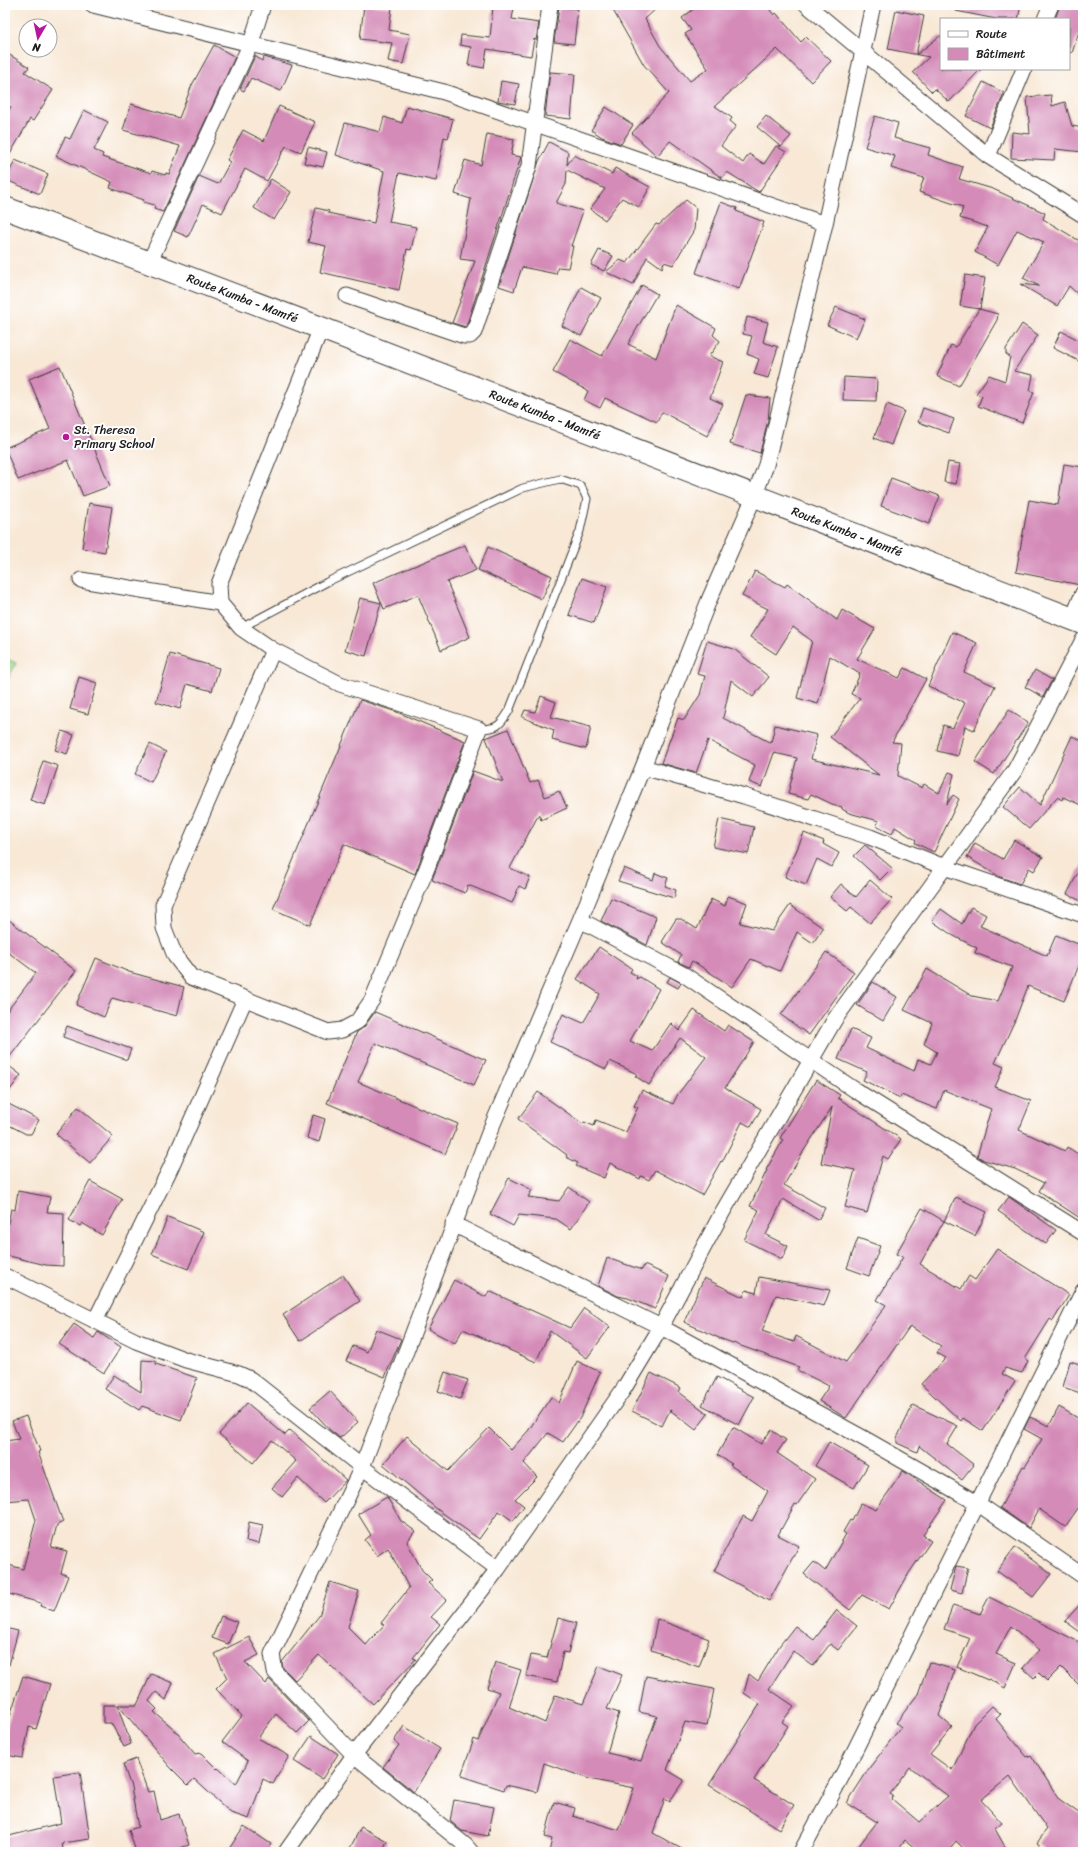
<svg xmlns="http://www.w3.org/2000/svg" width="1088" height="1857" font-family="Sriracha,sans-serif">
	<rect width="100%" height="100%" fill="#fff"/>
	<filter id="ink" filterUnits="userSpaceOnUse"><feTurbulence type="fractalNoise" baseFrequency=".025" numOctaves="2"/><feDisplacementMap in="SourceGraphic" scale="8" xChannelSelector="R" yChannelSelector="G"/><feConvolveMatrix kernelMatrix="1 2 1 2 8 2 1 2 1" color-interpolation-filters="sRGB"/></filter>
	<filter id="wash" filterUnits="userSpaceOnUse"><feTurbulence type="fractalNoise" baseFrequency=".012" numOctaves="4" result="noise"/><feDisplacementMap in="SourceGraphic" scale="16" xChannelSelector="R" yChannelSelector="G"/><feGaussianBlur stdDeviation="0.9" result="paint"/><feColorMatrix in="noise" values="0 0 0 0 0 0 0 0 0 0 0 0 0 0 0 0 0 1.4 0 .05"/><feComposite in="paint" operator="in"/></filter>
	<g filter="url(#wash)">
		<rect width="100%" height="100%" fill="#f8e8d5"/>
		<!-- green -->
		<path fill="#a0de92" stroke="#5e7d57" d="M5 658 16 663 5 685Z"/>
		<g id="blocks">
			<!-- building -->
			<path fill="#d48bb8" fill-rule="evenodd" d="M364 5 392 7 389 30 410 34 403 64 388 61 392 43 360 39Z
				M610 5H660L645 19 660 46 690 81 708 69 685 34 691 30 682 18 699 5H766L774 15 776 13 801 42 806 37 831 61 811 82 777 49 715 106 732 118 730 121 736 126 721 146 743 163 749 154 764 164 776 146 786 152 759 192 727 172 722 178 670 141 657 156 632 133 669 93 644 65Z
				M956 5H1021L1018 19H996L956 11Z
				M1060 5 1072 9 1073 5H1083V19L1072 53 1069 52V19H1055Z
				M493 6 514 8 512 19 539 23 536 40 534 39 531 56 487 49 484 68 468 65 471 47 460 45 461 35 490 38Z
				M559 7 578 9 574 44 554 42Z
				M896 10 924 16 916 55 941 35V69H981L949 102 935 89 932 92 913 72 929 57 888 49Z
				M214 45 235 57 163 212 154 209 155 205 143 202 144 200 110 188 112 182 56 156 65 137 70 139 84 110 108 122 94 150 103 154 102 157 151 173 152 171 165 175 166 173 169 174 180 146 123 130 131 104 179 118 192 85Z
				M5 52 29 67 25 72 53 90 33 121 30 119 5 163V116L11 107 5 103Z
				M255 56 262 61 264 57 292 65 281 91 251 78 244 91 240 89Z
				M550 72 575 74 571 119 545 116Z
				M501 81 519 84 515 104 498 101Z
				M983 82 1004 93 990 128 966 116Z
				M1051 95 1052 106 1065 102 1072 126 1083 128V152L1055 149 1054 160 1011 158 1012 132 1030 134 1027 97Z
				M279 106 315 122 301 152 286 146 267 181 245 169 222 213 203 204 188 237 174 231 199 176 218 184 230 162 227 160 243 130 264 141Z
				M407 106 453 119 448 138 444 137 436 181 399 173 389 222 416 227 411 250 407 249 399 290 320 272 326 246 308 242 316 208 329 211 328 213 374 223 384 171 336 155 345 123 380 132 384 117 402 123Z
				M606 107 633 125 621 144 602 137 591 130Z
				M766 116 791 136 781 147 757 127Z
				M875 116 898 123 894 138 930 148 928 155 963 167 959 179 993 189 1045 213 1043 219 1083 243V299L1069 286 1057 306 1020 284 1039 286 1023 278 1044 242 1017 230 998 265 975 252 988 227 960 218 963 207 919 192 924 178 891 168 895 156 865 147Z
				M487 134 514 139 511 155 521 157 466 327 452 323 475 261 460 259 471 199 455 194 465 160 481 165Z
				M549 142 568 152 567 165 574 155 612 174 615 168 650 187 639 207 622 198 605 220 590 209 605 189 567 170 566 184 556 203 583 211 571 246H573L568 268 558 267 556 274 522 267 514 291 499 286 539 161Z
				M308 147 327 152 323 167 304 163Z
				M15 160 48 174 40 194 6 180Z
				M271 179 291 192 274 220 254 208Z
				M686 200 696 208 694 230 673 265 664 262 662 268 647 257 633 285 606 272 620 260 627 263 656 224 659 225Z
				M721 202 737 208 736 211 764 222 739 289 696 273Z
				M599 250 613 256 604 271 591 265Z
				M965 275 985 278 980 309 960 306Z
				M642 285 657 294 628 344 656 358 676 305 716 328 713 335 720 341 709 356 723 362 710 398 723 404 707 436 662 412 657 422 605 398 600 408 584 400 588 391 553 372 570 339 602 356Z
				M581 287 601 298 581 336 562 326Z
				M836 307 865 319 856 338 827 325Z
				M979 309 998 314 997 320 959 386 937 376 951 345 956 347Z
				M747 317 768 322 763 342 778 347 768 378 754 374 759 359 747 354 752 336 743 334Z
				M1022 324 1038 335 1014 371 1033 375 1030 391 1034 392 1022 423 978 406 982 396 976 394 989 375 1005 381 1010 357 1006 354V349Z
				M1061 331 1083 342V363L1053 348Z
				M60 366 110 486 83 496 68 460 18 480 5 448 50 429 29 379Z
				M844 377 877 379 876 401 843 400Z
				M746 395 770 398 768 420 760 453 730 444Z
				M887 404 904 411 891 445 874 438Z
				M923 408 954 419 949 433 918 422Z
				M948 462 960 464 956 484 944 482Z
				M1064 464 1083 467V584L1080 585 1016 572 1029 500 1058 505Z
				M891 478 940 496 929 524 881 506Z
				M89 503 112 507 105 552 82 548Z
				M465 545 476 570 447 582 470 637 441 650 418 595 384 609 373 583Z
				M488 547 552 576 542 599 478 570Z
				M755 571 785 587 787 584 837 620 842 610 875 629 857 659 899 678 905 668 926 679 892 742 901 743 898 776 922 788 924 784 939 793 949 772 954 774 947 804 953 795 959 799 934 852 915 843 916 840 895 827 892 834 876 826 879 821 849 813 842 809V807L832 804 811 794 808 799 788 794 797 758 774 753 762 787 749 782 755 765 708 740 696 773 661 763 678 718 684 720 700 695 705 676 697 674 707 641 734 649 769 677 753 697 731 680 723 718 771 743 775 725 817 735 811 759 879 775 830 737 860 698 851 694 860 674 830 656 818 704 797 698 812 641 793 627 776 654 750 637 768 609 742 596Z
				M582 578 607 587 594 623 569 615Z
				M360 598 381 603 366 656 345 650Z
				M952 632 977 643 964 672 995 686 974 730 965 726 958 756 937 751 943 725 953 728 965 703 928 686Z
				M170 654 219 668 212 691 187 684 180 709 156 702Z
				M1035 670 1052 680 1043 697 1025 687Z
				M79 677 97 683 88 714 70 709Z
				M541 696 556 702 551 717 591 727 586 749 552 740 554 730 522 717 525 710 535 712Z
				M360 700 397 712 465 741 415 874 344 844 310 925 273 909Z
				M1009 710 1028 723 994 774 975 762Z
				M508 729 530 783 538 780 545 797 559 791 567 808 541 820 539 814 510 868 530 877 525 889 519 886 512 903 468 885 465 893 432 880 473 771 503 782 486 738Z
				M62 731 74 735 67 754 55 750Z
				M1072 736 1083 741V806L1063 797 1062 800 1057 797 1029 829 1003 807 1020 787 1040 805Z
				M150 744 166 752 151 782 135 774Z
				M43 761 58 766 45 805 30 800Z
				M719 819 754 827 748 854 713 847Z
				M804 833 824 841 823 844 839 853 832 867 817 859 806 885 785 877Z
				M1014 840 1043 857 1034 871 1029 868 1020 884 1000 877 967 857 975 843 1003 859Z
				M865 845 892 868 880 880 854 856Z
				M1083 863V902L1067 894Z
				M624 868 653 880 655 873 668 878 665 886 676 890 674 898 618 881Z
				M870 880 892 899 870 923 851 907 847 911 830 897 841 884 856 897Z
				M728 896 747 903 740 923 772 931 790 905 823 928 813 943 797 932 780 971 751 959 732 987 694 962 692 961 689 967 678 962 681 955 662 942 676 919H681L697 929 711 899 725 906Z
				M611 898 656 917 647 945 601 921Z
				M971 907 986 915 980 926 1047 956 1056 935 1083 946V956L1064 1001 1028 986 1015 1020 995 1063 1004 1067 995 1087 1031 1101 1019 1130 1065 1151 1067 1147 1083 1157V1220L1039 1191 1044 1183 1015 1169 984 1160 977 1156 991 1109 944 1090 937 1109 901 1095 900 1098 863 1080 867 1072 838 1059 851 1029 871 1038 866 1048 914 1071 918 1059 931 1064 937 1052 924 1044 932 1023 904 1010 927 969 972 996 998 1001 1012 967 975 953 977 948 952 935 932 921 941 909 962 924Z
				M5 917 76 971 5 1063 21 1075 5 1097V1014L36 973 5 950Z
				M599 947 632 969 630 972 637 976 636 979 640 977 659 989 630 1041 652 1051 671 1023 679 1031 694 1010 724 1031 728 1025 754 1042 725 1088 761 1109 751 1127 742 1122 722 1162 721 1161 702 1195 655 1170 649 1180 641 1176 640 1179 610 1163 604 1178 576 1166 578 1163 566 1157 567 1155 518 1119 538 1092 583 1124 584 1122 594 1126 596 1120 626 1132 638 1107 634 1106 642 1090 673 1104 678 1094 706 1057 680 1038 649 1085 635 1076 637 1074 610 1061 606 1069 550 1042 563 1014 583 1023 600 994 577 979Z
				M826 952 854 972 809 1035 781 1015Z
				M96 958 129 972 184 987 177 1016 112 998 104 1017 76 1005Z
				M670 977 681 983 678 988 667 982Z
				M873 982 897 997 883 1021 857 1005Z
				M375 1012 486 1060 474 1085 375 1043 358 1082 458 1124 445 1154 327 1103 357 1032 364 1027Z
				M67 1026 131 1049 127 1060 63 1037Z
				M816 1080 840 1095 838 1098 901 1139 888 1159 883 1156 867 1213 845 1207 855 1170 821 1163 832 1107 803 1152 784 1185 825 1208 818 1220 783 1199 766 1235 788 1246 782 1259 744 1240 759 1210 750 1206 767 1170H766L783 1140 780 1138Z
				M5 1102 39 1120 31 1134H26L5 1123Z
				M78 1107 113 1136 90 1163 56 1134Z
				M313 1115 325 1119 319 1142 307 1138Z
				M509 1178 532 1190 528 1197 559 1201 569 1187 589 1202 571 1229 556 1219 519 1215 513 1226 490 1214Z
				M90 1181 122 1199 102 1235 82 1223 80 1226 69 1220Z
				M18 1191 50 1197 47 1212 64 1213 63 1266 46 1265 5 1255V1237L11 1209 15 1210Z
				M956 1197 987 1212 975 1236 944 1221Z
				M1009 1197 1056 1230 1046 1244 998 1211Z
				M922 1208 944 1221 920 1264 961 1289 969 1276 975 1280 997 1249 1069 1295 1053 1321 1050 1319 1025 1359 1028 1361 1022 1373 1005 1368 1002 1374 1015 1381 983 1431 963 1418 961 1421 921 1384 946 1358 937 1353 941 1346 910 1326 846 1418 819 1401 829 1386 797 1370 799 1367 719 1338 684 1322 704 1278 743 1297 746 1290 756 1293 759 1277 830 1290 824 1306 776 1295 762 1331 794 1342 796 1336 846 1362 886 1305 877 1300 903 1257 896 1254Z
				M168 1217 204 1232 188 1269 152 1254Z
				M858 1238 880 1246 869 1276 847 1268Z
				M607 1258 642 1270 644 1265 669 1276 655 1309 628 1298 618 1296 598 1286Z
				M343 1275 360 1301 300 1341 283 1315Z
				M454 1280 486 1297 489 1291 570 1328 584 1308 610 1327 587 1358 550 1331 536 1362 463 1329 455 1343 428 1329Z
				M74 1324 94 1338 98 1332 121 1347 104 1373 59 1344Z
				M376 1329 401 1339 385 1377 346 1361 353 1346 367 1352Z
				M142 1360 156 1361V1364L197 1378 181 1420 142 1406 139 1410 105 1389 114 1375 141 1392Z
				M577 1361 600 1372 580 1418 563 1442 548 1433 524 1463 537 1477 515 1499 524 1506 513 1521 499 1511 479 1539 437 1509 383 1464 407 1436 448 1471 489 1428 511 1450 528 1431 551 1397 559 1403Z
				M1070 1361 1083 1365V1394L1063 1387Z
				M445 1372 468 1380 460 1399 438 1391Z
				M651 1373 681 1388 679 1392 708 1414 696 1430 670 1410 662 1426 632 1411Z
				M717 1377 754 1397 739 1425 702 1405Z
				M330 1391 358 1422 340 1438 330 1430 310 1408Z
				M247 1403 285 1435 290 1430 346 1480 324 1503 298 1478 282 1497 272 1488 296 1461 272 1440 253 1463 219 1434Z
				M913 1405 958 1426 947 1444 974 1465 962 1480 919 1446 917 1452 897 1443V1438Z
				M1059 1407 1083 1421V1501L1065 1527 1039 1509 1029 1528 1000 1508 1023 1466 1025 1467 1042 1439 1024 1429 1030 1417 1049 1426Z
				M26 1416 40 1451 38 1452 63 1522 57 1525 51 1547 67 1551 61 1573 68 1576 54 1611 40 1606 41 1603 5 1593V1564L23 1569 36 1520 29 1499 5 1501V1441L19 1439 12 1421Z
				M733 1427 761 1444 771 1430 786 1440 777 1453 815 1479 797 1505 795 1504 778 1535 799 1546 769 1601 714 1571 743 1516 752 1521 768 1491 730 1465 732 1464 717 1455Z
				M829 1442 868 1465 854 1488 815 1466Z
				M903 1471 947 1500 923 1535 931 1541 909 1573 889 1609 862 1595 850 1610 804 1574 814 1562 825 1571 846 1534 843 1532 850 1520 852 1521 861 1503 876 1510Z
				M387 1497 401 1521 415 1531 407 1542 422 1570 432 1580 428 1583 447 1600 431 1617 440 1624 413 1658 416 1659 373 1704 319 1655 295 1680 283 1668 282 1662 319 1616 330 1582 359 1591 348 1627 366 1645 384 1625 381 1623 409 1588 388 1548 377 1556 365 1540 371 1535 358 1514Z
				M249 1522 263 1525 259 1544 246 1541Z
				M1015 1547 1051 1574 1033 1597 997 1571Z
				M956 1566 968 1568 962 1593 950 1590Z
				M989 1597 1083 1644V1689L1061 1667 1047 1681 1039 1673 1034 1678 1023 1668 1039 1650 1011 1626 996 1654 1016 1663 1005 1688 989 1679 988 1680 957 1667 970 1638 944 1629 953 1605 980 1614Z
				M1083 1601V1634L1065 1621Z
				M837 1610 857 1626 838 1650 830 1644 813 1666 793 1651 769 1689 794 1706 782 1722 788 1726 754 1780 794 1805 779 1829 709 1785 760 1704 744 1693 749 1674 758 1681 780 1645 795 1626 814 1640Z
				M221 1616 237 1622 228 1644 212 1638Z
				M558 1618 576 1623 568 1653 563 1652 557 1682 526 1676 531 1655 547 1658Z
				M657 1619 709 1639 699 1667 651 1650Z
				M5 1628 18 1631 9 1665 5 1664Z
				M249 1637 259 1655 245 1662 266 1684 269 1679 309 1721 297 1733 276 1714 258 1738 289 1756 273 1784 263 1779 249 1819 231 1813 194 1779 188 1785 170 1767 118 1705H137L151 1674 173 1683 166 1700 156 1692 149 1701 157 1709 154 1712 173 1728 195 1754 201 1753 217 1769 218 1768 236 1784 248 1761 222 1742 242 1716 216 1689 227 1678 215 1654Z
				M495 1662 521 1670 509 1707 545 1723 555 1695 583 1704 599 1666 622 1675 607 1709 619 1713 607 1753 641 1761 657 1716 639 1712 646 1676 714 1689 707 1726 685 1722 667 1770 684 1780 670 1801 665 1798 653 1833 687 1852H549L552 1839 545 1837 554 1802 575 1808 573 1816 619 1830 634 1788 589 1779 544 1763 537 1792 506 1785 504 1790 461 1776 474 1739 478 1741 499 1692 487 1688Z
				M929 1662 955 1670 939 1716 952 1727 930 1754 952 1770 974 1724 992 1706 1001 1714 996 1719 1027 1757 1031 1755 1059 1799 1083 1816V1852H1049L1037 1843 1047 1829 1010 1776 981 1800 1002 1823 995 1829 1008 1852H967L956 1841 947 1852H920L905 1840 896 1852H854L877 1822 847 1803 870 1767 901 1727 896 1723 918 1694ZM910 1767 948 1796 919 1822 892 1799 893 1796 890 1794Z
				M23 1676 50 1684 36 1729 29 1727 23 1758 5 1755V1738L8 1722Z
				M103 1705H117L131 1744 124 1747 111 1723H103Z
				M404 1726 440 1749 414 1792 383 1767 399 1745 394 1741Z
				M311 1736 338 1754 322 1779 294 1761Z
				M136 1759 148 1792 154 1791 160 1820 179 1814 189 1845 169 1852H136L129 1830 138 1827 131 1787 123 1764Z
				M80 1772 90 1839 62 1843 63 1849 51 1852H5V1837L61 1823 54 1776Z
				M454 1800 494 1807 488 1836 462 1831 450 1821Z
				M244 1826 271 1844 266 1852H227Z
				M361 1827 387 1841 382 1852H348Z"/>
		</g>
	</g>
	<g filter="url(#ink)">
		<use href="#blocks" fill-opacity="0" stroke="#3d3b38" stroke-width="1"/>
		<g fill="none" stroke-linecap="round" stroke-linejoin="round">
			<!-- lane casing -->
			<g stroke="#3d3b38" stroke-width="9">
				<path id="lane" d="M241 628 327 582 523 488 560 479 581 486 587 499 580 531 509 711C500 726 497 729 479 729"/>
			</g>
			<!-- street casing -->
			<g stroke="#3d3b38" stroke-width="17">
				<path id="street" d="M93 5 444 92 825 224
					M807 5 988 156 1083 215
					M1045 19 1051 5
					M988 156 1024 69
					M149 263 251 43 263 5
					M347 296 464 336H470L474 332 529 166 550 5
					M81 580 220 603
					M1072 620 1083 593
					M273 650 163 905 164 928 175 956 191 977 328 1032 342 1030 357 1022 372 1000 427 868 479 729 340 684 273 650 241 628 220 603 219 584 321 328
					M643 767 744 796 870 837 944 867 1083 915
					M580 920 686 976 855 1090 1083 1233
					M453 1224 661 1327 865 1439 977 1503 1083 1576
					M5 1276 136 1341 186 1360 239 1374 250 1379 362 1467 498 1569
					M95 1321 170 1169 245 999
					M286 1852 354 1755 498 1569 623 1390 661 1327 722 1213 835 1019 1015 770 1083 640
					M471 1852 465 1845 354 1755 275 1672 272 1654 362 1467 489 1133 580 920 643 767 709 600 754 497 766 465 825 224 873 5
					M801 1852 843 1774 1083 1291"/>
			</g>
			<!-- highway casing -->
			<g stroke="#3d3b38" stroke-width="24">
				<g id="highway">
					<path id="s1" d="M5 208 321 328 1083 623"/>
				</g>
			</g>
			<!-- lane -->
			<use href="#lane" stroke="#fff" stroke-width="7"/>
			<!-- street -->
			<use href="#street" stroke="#fff" stroke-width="15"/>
			<!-- highway -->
			<use href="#highway" stroke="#fff" stroke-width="22"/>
		</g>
	</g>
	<!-- markers -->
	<circle fill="#b5179e" stroke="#fff" stroke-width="1.5" cx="66" cy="437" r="4"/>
	<g text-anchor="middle" stroke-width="4" stroke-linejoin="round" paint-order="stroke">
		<!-- street labels -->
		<g font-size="12" fill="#1c1c1c" stroke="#fff">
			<text dy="4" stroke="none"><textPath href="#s1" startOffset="254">Route Kumba - Mamfé</textPath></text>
			<text dy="4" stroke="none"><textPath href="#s1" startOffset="578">Route Kumba - Mamfé</textPath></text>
			<text dy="4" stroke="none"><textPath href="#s1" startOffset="902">Route Kumba - Mamfé</textPath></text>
		</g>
		<!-- poi labels -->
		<g font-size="12" fill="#1c1c1c" stroke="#fff" text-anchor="start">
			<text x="74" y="434">St. Theresa<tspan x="74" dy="14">Primary School</tspan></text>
		</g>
	</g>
	<!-- margin -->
	<rect width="1088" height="1857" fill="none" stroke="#fff" stroke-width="20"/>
	<!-- legend -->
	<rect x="940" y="18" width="130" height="52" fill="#ffffff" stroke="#a4a4a4"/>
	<rect x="948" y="31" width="20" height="6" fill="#ffffff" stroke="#a4a4a4"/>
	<text x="976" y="38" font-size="12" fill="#1c1c1c">Route</text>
	<rect x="948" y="48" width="20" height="12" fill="#d48bb8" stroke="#a4a4a4"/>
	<text x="976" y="58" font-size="12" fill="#1c1c1c">Bâtiment</text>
	<!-- north arrow -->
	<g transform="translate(38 38) rotate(189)"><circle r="19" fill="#ffffff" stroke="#a4a4a4"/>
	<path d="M0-3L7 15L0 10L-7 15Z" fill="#b5179e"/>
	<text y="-6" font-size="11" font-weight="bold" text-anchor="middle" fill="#1c1c1c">N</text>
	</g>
</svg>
